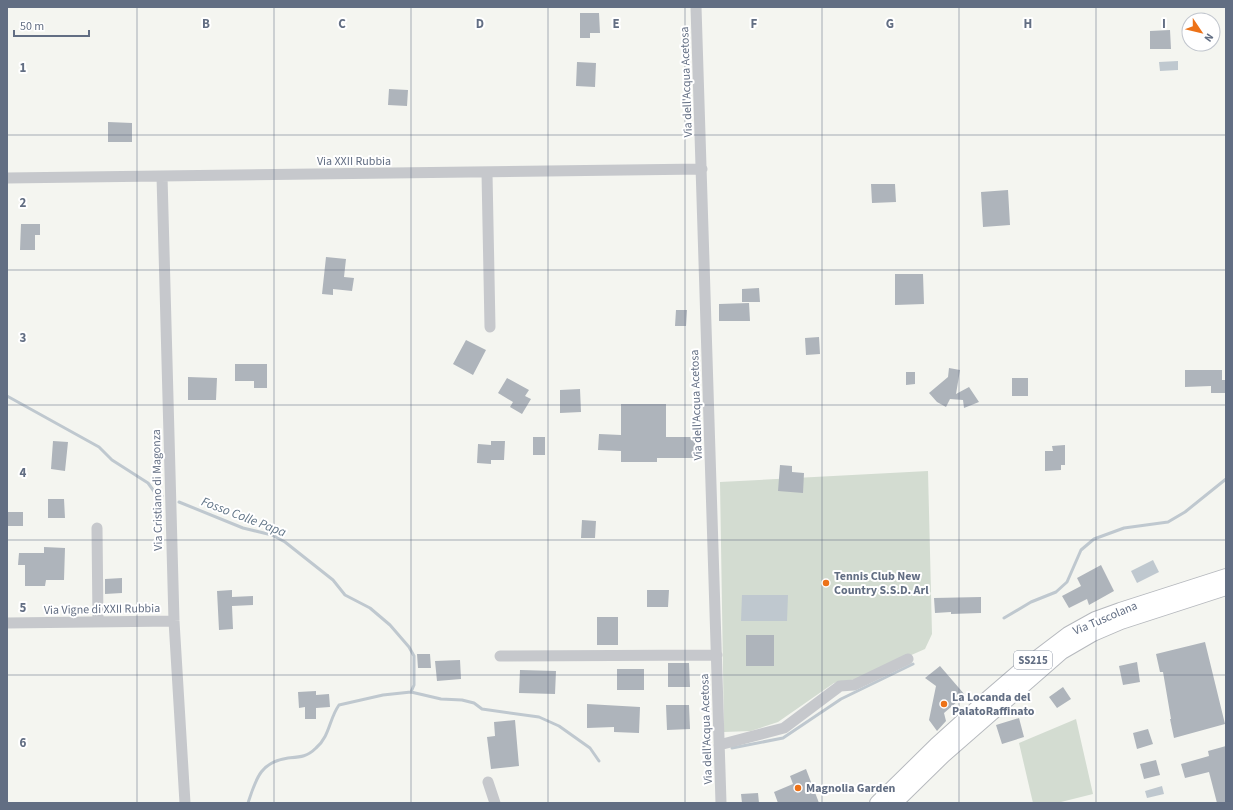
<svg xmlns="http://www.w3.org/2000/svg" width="1233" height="810" font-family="'Source Sans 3',sans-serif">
	<rect width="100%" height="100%" fill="#f4f5f0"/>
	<!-- green -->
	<path fill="#d3dcd1" d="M928 471 932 634 925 649 857 679 834 683 778 722 751 731 724 732 720 482Z
		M1076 719 1093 794 1057 803H1033L1019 743Z"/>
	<!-- water -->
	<path fill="#bfc8cf" d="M1178 61V70L1160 71 1159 62Z
		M1153 560 1159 572 1137 583 1131 571Z
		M742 595H788L787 621H741Z
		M1162 786 1164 794 1147 798 1145 791Z"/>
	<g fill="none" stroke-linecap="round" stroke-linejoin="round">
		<!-- stream -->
		<path stroke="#bfc8cf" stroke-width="3" d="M7 396 99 447 112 460 148 483 156 494 162 496
			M179 502 243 528 272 535 285 542 333 580 345 595 370 608 390 625 409 647 414 656V685L411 692
			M1004 618 1031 602 1056 592 1067 582 1081 550 1094 539 1124 528 1168 522 1185 512 1226 479
			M732 748 783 738 841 699 913 664
			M248 803C256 779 260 762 288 758 300 757 307 757 316 748 330 736 329 719 339 705L383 695 411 692 441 699 462 700 474 703 482 709 539 717 559 726 590 748 599 761"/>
	</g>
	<!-- building -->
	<path fill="#aeb4bb" d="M580 13H599L600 33H590V38H580Z
		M1170 30 1171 49H1150V31Z
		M577 62 596 63 595 87 576 86Z
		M389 89 408 90 407 106 388 105Z
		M108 122 132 123V142H108Z
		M871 184H895L896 202 872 203Z
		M1008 190 1010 225 983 227 981 192Z
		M21 224H40V235H35V250H20Z
		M326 257 346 259 344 277 354 278 352 291 333 289V295L322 294Z
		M895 274H923L924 304 895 305Z
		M759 288 760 302H742V289Z
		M749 303 750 321H719V304Z
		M676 310H687L686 326H675Z
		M819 337 820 354 806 355 805 338Z
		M466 340 486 350 473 375 453 364Z
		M235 364H267V388H254V381H235Z
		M949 368 960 370 956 394 969 387 979 402 964 408 963 400 950 399 946 407 937 402 929 393 948 377Z
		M1185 370H1222V380H1226V393H1211V386L1185 387Z
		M906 372H915V384L906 385Z
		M188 377 217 378 216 400H188Z
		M507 378 529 390 525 396 531 399 522 414 510 407 513 402 498 393Z
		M1012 378H1028V396H1012Z
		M580 389 581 412 560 413V390Z
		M621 404H666V437H695V458H657V462H621V451L598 450 599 434 621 435Z
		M533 437H545V455H533Z
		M53 441 68 442 65 471 51 469Z
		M491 441H505L504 460H491V464L477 463 478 444 491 445Z
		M1065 445V465H1061V470L1045 471V451H1053L1052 446Z
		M780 465 792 466V472L804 473 803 493 778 491Z
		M48 499H64L65 518H48Z
		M7 512H23V526H7Z
		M582 520 596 521 595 538H581Z
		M44 547 65 548 64 580H46L45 586H25V565H18L19 553H44Z
		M1101 565 1114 591 1089 605 1087 599 1069 608 1062 596 1081 586 1077 578Z
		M122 578V593L105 594V579Z
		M232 590V597L253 596V605L232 606 233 629 219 630 217 591Z
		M647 590H669L668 607H647Z
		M981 597V613L951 614V612L935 613 934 598Z
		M597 617H618V645H597Z
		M746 635H774V666H746Z
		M1205 642 1225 724 1174 738 1170 719H1171L1163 672H1160L1156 654Z
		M417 654H430L431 668H418Z
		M460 660 461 679 437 681 435 661Z
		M1137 662 1140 682 1123 685 1119 666Z
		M668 663H689L690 687H668Z
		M940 666 965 695 944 713 946 721 937 731 929 720 936 686 925 678Z
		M617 669H644V690H617Z
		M520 670 556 671 555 694 519 693Z
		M1063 687 1071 699 1057 708 1049 697Z
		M316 691V695L329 694 330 707 316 708V719H305V707L299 708 298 692Z
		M587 704 640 707 639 733 614 732V727L587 728Z
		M666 705H689L690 729 667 730Z
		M1019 718 1024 737 1002 744 996 725Z
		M515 720 519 766 491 769 487 737 495 736 494 722Z
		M1148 729 1153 744 1137 749 1133 733Z
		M1226 746V803H1217L1209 772 1185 778 1181 764 1209 756 1208 751Z
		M1156 760 1160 775 1144 779 1140 764Z
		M806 769 819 803H778L774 792 793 784 790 776Z
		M758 793 759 803H742L741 794Z"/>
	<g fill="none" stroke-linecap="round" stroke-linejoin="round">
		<!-- major casing -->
		<g stroke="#b6b9be" stroke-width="16">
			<path id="major" d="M877 803 936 745 988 698 1018 672 1068 634 1095 619 1120 610 1226 576
				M895 803 943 756 1062 652 1093 634 1121 622 1226 588"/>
		</g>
		<!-- minor -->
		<path stroke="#c6c8cc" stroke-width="11" d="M696 7 721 803
			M487 173 490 327
			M162 176 174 621 185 803
			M7 178 702 169
			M97 528 98 622
			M7 623 174 621
			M500 656 717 655
			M719 745 784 728 840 686 854 685 908 659
			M488 782 495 803"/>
		<!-- major -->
		<use href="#major" stroke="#fff" stroke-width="14"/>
	</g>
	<!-- grid -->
	<path fill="none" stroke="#626e83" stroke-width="1" stroke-opacity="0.55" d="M137 7V803M274 7V803M411 7V803M548 7V803M685 7V803M822 7V803M959 7V803M1096 7V803M7 135H1226M7 270H1226M7 405H1226M7 540H1226M7 675H1226"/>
	<!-- markers -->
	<g fill="#ed7218" stroke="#fff" stroke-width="1.5">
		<circle cx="826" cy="583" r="4"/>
		<circle cx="944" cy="704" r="4"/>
		<circle cx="798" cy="788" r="4"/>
	</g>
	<g text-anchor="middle" stroke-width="4" stroke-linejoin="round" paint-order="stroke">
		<!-- shield labels -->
		<rect fill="#fff" stroke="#919aa8" stroke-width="1" x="1014" y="651" width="38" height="18" rx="3"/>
		<g font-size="11" font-weight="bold" fill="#626e83">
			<text x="1033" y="664">SS215</text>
		</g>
		<!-- street labels -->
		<g font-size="12" fill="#626e83" stroke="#fff">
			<text transform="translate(686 82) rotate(-92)" y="4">Via dell'Acqua Acetosa</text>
			<text x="354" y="165">Via XXII Rubbia</text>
			<text transform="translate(696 405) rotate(-92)" y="4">Via dell'Acqua Acetosa</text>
			<text transform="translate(157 490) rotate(-91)" y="4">Via Cristiano di Magonza</text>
			<text transform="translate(102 609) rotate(-1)" y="4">Via Vigne di XXII Rubbia</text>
			<text transform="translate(1105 618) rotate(-23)" y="4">Via Tuscolana</text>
			<text transform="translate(706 729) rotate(-92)" y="4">Via dell'Acqua Acetosa</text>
		</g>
		<!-- poi labels -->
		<g font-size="12" font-weight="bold" fill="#626e83" stroke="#fff" text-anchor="start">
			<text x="834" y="580">Tennis Club New<tspan x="834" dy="14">Country S.S.D. Arl</tspan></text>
			<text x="952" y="701">La Locanda del<tspan x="952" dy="14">PalatoRaffinato</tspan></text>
			<text x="806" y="792">Magnolia Garden</text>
		</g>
		<!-- water labels -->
		<g font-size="13" font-style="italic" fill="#627688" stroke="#fff">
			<text transform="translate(244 516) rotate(21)" y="5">Fosso Colle Papa</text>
		</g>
	</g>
	<g font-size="13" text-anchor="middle" font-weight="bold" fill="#626e83" stroke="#fff" stroke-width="4" stroke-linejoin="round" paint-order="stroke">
		<text x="206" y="28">B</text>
		<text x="342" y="28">C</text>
		<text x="480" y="28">D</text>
		<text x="616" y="28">E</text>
		<text x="754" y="28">F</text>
		<text x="890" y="28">G</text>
		<text x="1028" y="28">H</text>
		<text x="1164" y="28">I</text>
		<text x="23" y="72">1</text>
		<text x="23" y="207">2</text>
		<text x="23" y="342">3</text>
		<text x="23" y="477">4</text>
		<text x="23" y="612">5</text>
		<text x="23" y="747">6</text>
	</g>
	<!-- border -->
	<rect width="1233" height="810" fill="none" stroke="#626e83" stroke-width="16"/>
	<!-- north arrow -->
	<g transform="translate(1201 32) rotate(125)"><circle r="19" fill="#ffffff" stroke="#c0c5cd"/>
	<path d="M0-3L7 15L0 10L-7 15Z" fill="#ed7218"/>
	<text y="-6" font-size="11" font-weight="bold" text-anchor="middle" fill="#626e83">N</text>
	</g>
	<!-- scale -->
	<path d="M14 30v6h75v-6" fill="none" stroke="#626e83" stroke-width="2"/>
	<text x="20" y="30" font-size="12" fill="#626e83" stroke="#ffffff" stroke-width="3" paint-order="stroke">50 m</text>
</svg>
